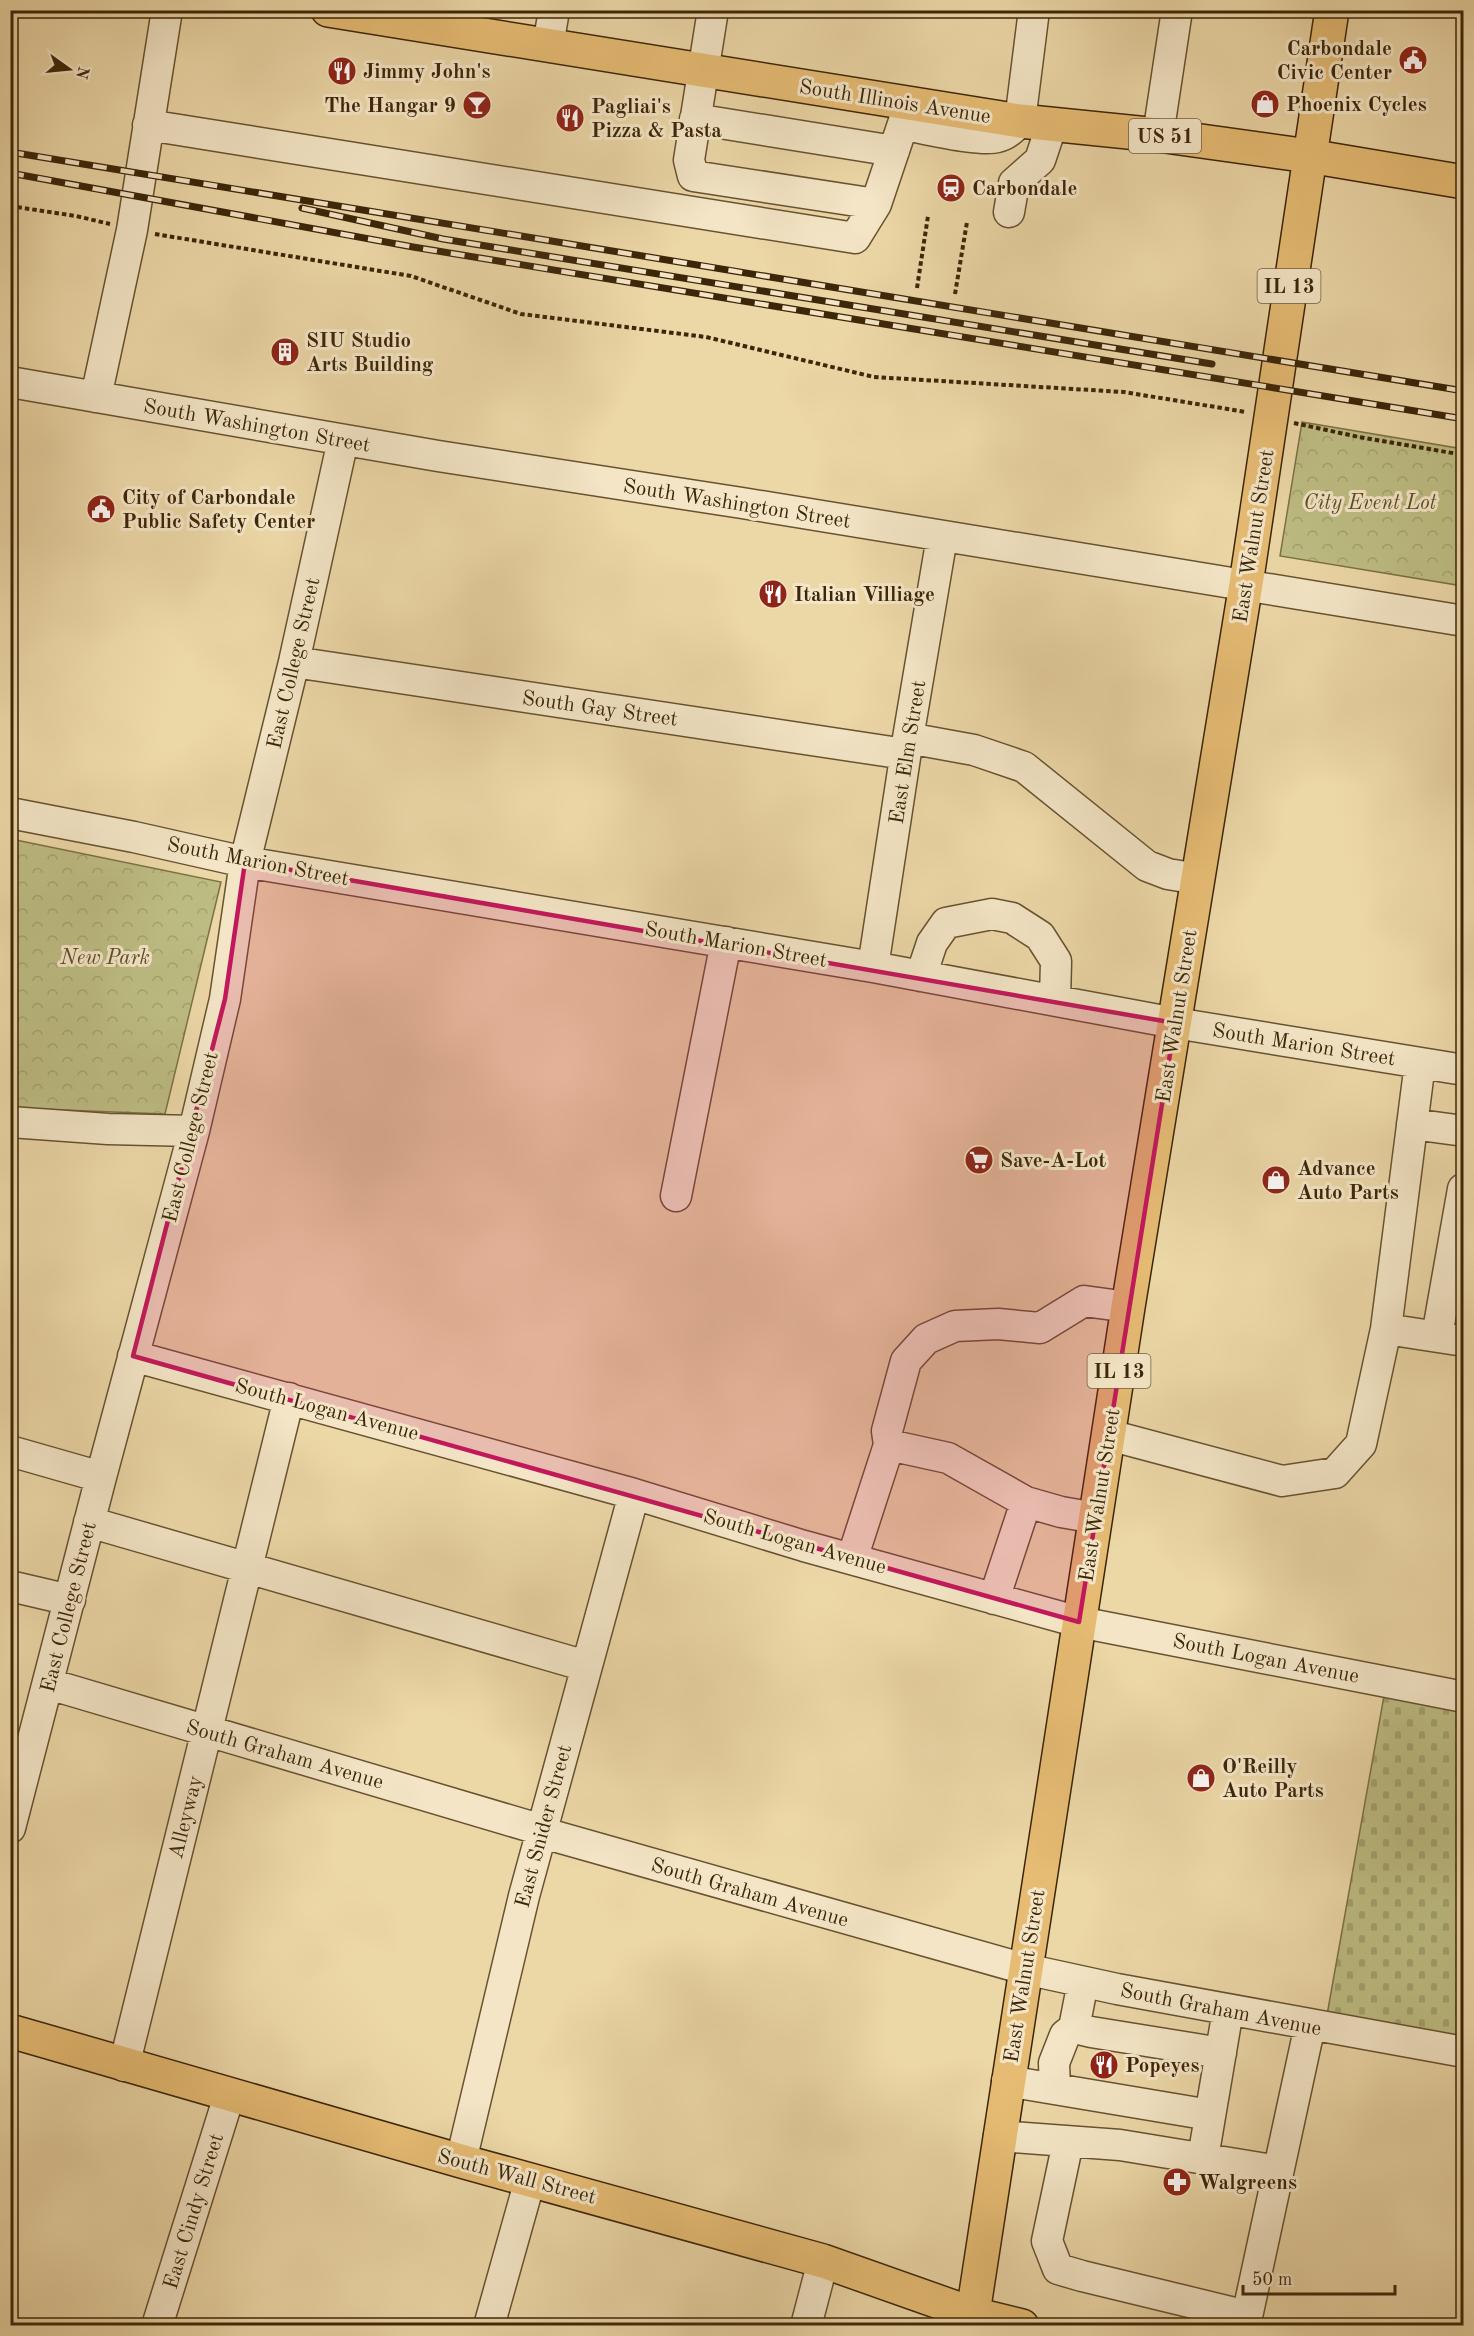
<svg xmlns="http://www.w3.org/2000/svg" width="1474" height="2336" font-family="'Old Standard TT',serif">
	<defs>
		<pattern id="cemetery-stones" width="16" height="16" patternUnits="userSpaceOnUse" patternTransform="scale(1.5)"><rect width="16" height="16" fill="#bdbd83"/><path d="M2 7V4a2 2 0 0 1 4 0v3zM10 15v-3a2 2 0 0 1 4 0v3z" fill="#a3a270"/></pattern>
		<pattern id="park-crowns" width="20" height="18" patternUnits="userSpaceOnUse" patternTransform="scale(1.5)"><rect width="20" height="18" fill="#bdbd83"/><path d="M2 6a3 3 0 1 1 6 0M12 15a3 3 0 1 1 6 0" fill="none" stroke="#a3a270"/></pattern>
	</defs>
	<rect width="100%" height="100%" fill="#ecd7a7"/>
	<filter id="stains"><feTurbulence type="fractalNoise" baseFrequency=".00333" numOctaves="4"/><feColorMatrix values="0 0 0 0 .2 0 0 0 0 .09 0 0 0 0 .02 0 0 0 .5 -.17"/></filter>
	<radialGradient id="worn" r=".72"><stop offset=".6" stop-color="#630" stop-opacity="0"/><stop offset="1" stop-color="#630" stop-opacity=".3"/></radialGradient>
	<!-- cemetery -->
	<path fill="url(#cemetery-stones)" stroke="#7c7246" stroke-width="1.5" d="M1384 1696 1463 1711V2037L1327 2015Z"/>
	<!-- park -->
	<path fill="url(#park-crowns)" stroke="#7c7246" stroke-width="1.5" d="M1302 422 1463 449V586L1280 556Z
		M11 839 221 882 165 1114 11 1108Z"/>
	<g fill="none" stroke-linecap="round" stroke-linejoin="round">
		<!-- minor casing -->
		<g stroke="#685230" stroke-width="33">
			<path id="minor" d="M713 10 689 160 693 176 876 204
				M548 46 554 10
				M695 119 894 151
				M148 125 855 238 876 204 910 103
				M903 125C924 128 980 142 997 137 1007 135 1013 128 1020 121L1034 10
				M1158 135 1177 10
				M1009 212 1014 183 1040 160 1052 124
				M10 382 438 456 742 503 1464 621
				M96 397 132 230 167 10
				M294 662 905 754
				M908 738 974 750 1024 767 1147 866 1168 874 1198 879
				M10 813 134 837 245 862 873 967 1175 1023 1464 1070
				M873 967 908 738 942 537
				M921 976 932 943 946 923 992 914 1012 918 1040 936 1056 961 1055 1000
				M10 1122 108 1129 194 1131
				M1412 1124 1464 1131
				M676 1196 726 942
				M1386 1329 1420 1063
				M1437 1336 1463 1189
				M133 1356 634 1494 804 1546 1079 1622 1464 1697
				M1109 1435 1282 1481 1335 1473 1361 1444 1386 1329 1464 1341
				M10 1451 101 1477
				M1096 1518 1061 1512 1026 1502 948 1458 889 1445 887 1431 906 1361 926 1339 955 1326 998 1324 1040 1328 1084 1301 1128 1307
				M89 1522 586 1666
				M852 1559 889 1445
				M10 1586 70 1600
				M994 1599 1026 1502
				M49 1684 542 1830 547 1834 1025 1969 1117 1989 1464 2052
				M10 1828 101 1477 194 1131 225 999 245 862 294 662 343 440
				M1074 2028 1091 2032 1221 2053
				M124 2066 289 1398
				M1007 2081 1210 2115
				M1055 2089 1054 2063 1065 2035 1074 2028 1083 1982
				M999 2136 1120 2145 1278 2171
				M1068 2142 1047 2241 1058 2269 1082 2276 1247 2316
				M1203 2158 1228 2010
				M461 2161 524 1896 634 1494
				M157 2326 229 2096
				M489 2326 530 2180
				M806 2326 823 2261
				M1245 2326 1310 2025"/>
		</g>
		<!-- major casing -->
		<g stroke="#3c2609" stroke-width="36">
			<path id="major" d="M10 2031 461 2161 823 2261 973 2314 1022 2326"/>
		</g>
		<!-- highway casing -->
		<g stroke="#3c2609" stroke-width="36">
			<path id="highway" d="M328 10 1020 121 1158 135 1309 156 1464 182
				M971 2326 1128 1307 1246 584 1332 10"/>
		</g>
		<!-- path -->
		<path stroke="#3c2609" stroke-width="4" stroke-dasharray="4.5 3" stroke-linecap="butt" d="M10 206 76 216 110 224
			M155 234 411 276 521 314 706 337 874 377 1124 392 1246 412
			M917 288 928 216
			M955 294 967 222
			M1294 423 1359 437 1464 455"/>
		<!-- minor -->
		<use href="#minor" stroke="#f3e5c6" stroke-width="30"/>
		<!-- major -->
		<use href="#major" stroke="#e6bc74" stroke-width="33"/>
		<!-- highway -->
		<use href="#highway" stroke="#e6bc74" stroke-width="33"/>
		<!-- rail casing -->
		<g stroke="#3c2609" stroke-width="7">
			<path id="rail" d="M10 152 1464 391
				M10 173 413 247 1464 419
				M302 208 443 239 1212 364"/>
		</g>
		<!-- rail -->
		<use href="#rail" stroke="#f3e5c6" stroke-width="4.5" stroke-dasharray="14" stroke-linecap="butt"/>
	</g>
	<!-- marked area -->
	<path fill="#c2185b" fill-opacity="0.2" stroke="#c2185b" stroke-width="4.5" stroke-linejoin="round" d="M245 862 1175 1023 1079 1622 133 1356 225 999Z"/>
	<!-- icons -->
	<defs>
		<g id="civic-disc" transform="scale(1.5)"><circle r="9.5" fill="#8f2418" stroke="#f3e5c6"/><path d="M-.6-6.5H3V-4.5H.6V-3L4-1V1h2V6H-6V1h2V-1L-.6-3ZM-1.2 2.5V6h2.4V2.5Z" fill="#fff"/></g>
		<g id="restaurant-disc" transform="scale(1.5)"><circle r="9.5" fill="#8f2418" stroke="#f3e5c6"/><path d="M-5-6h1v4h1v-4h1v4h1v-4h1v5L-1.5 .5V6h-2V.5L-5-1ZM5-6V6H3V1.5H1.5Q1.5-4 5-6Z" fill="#fff"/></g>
		<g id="shop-disc" transform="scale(1.5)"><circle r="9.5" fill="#8f2418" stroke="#f3e5c6"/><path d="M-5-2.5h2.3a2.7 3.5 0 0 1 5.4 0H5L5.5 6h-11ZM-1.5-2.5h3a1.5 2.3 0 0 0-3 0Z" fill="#fff"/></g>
		<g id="bar-disc" transform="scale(1.5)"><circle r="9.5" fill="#8f2418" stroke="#f3e5c6"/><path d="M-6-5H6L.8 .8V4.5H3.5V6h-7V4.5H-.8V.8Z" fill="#fff"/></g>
		<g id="station-disc" transform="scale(1.5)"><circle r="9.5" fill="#8f2418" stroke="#f3e5c6"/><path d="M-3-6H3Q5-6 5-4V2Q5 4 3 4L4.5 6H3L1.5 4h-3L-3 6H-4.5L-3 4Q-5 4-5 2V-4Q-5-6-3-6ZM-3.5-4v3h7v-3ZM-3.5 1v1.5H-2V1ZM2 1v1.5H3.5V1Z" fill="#fff"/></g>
		<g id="building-disc" transform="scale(1.5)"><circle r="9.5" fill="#8f2418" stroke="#f3e5c6"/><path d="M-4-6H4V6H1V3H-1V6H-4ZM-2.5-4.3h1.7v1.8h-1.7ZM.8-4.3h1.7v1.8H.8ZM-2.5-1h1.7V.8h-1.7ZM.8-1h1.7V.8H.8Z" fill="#fff"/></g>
		<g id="supermarket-disc" transform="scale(1.5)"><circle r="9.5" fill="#8f2418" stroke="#f3e5c6"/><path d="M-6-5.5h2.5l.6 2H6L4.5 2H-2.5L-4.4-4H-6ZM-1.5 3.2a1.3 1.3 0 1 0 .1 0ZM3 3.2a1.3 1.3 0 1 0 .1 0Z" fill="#fff"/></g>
		<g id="pharmacy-disc" transform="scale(1.5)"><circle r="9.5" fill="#8f2418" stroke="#f3e5c6"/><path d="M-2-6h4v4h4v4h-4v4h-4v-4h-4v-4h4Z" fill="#fff"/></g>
	</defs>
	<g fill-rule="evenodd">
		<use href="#civic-disc" x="1413" y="60"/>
		<use href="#restaurant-disc" x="342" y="71"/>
		<use href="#shop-disc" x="1265" y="104"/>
		<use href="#bar-disc" x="477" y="105"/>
		<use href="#restaurant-disc" x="570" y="118"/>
		<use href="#station-disc" x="951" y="188"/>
		<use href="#building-disc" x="285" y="352"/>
		<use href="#civic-disc" x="101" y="509"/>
		<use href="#restaurant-disc" x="773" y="594"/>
		<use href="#supermarket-disc" x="979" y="1160"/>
		<use href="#shop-disc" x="1276" y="1180"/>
		<use href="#shop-disc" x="1201" y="1778"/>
		<use href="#restaurant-disc" x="1104" y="2065"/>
		<use href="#pharmacy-disc" x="1177" y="2182"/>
	</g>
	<g text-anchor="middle" stroke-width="6" stroke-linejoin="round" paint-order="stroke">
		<!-- shield labels -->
		<g fill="#f3e5c6" stroke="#735f42" stroke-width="1.5">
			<rect x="1129" y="119" width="72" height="34" rx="4.5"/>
			<rect x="1257.5" y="269" width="63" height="34" rx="4.5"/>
			<rect x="1087.5" y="1354" width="63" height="34" rx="4.5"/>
		</g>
		<g font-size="20" font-weight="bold" fill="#3c2609">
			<text x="1165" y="143">US 51</text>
			<text x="1289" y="293">IL 13</text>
			<text x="1119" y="1378">IL 13</text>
		</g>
		<!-- poi labels -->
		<g font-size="21" font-weight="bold" fill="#3c2609" stroke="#f3e5c6" text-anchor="start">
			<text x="1392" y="55" text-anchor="end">Carbondale<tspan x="1392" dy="24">Civic Center</tspan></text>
			<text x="363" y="78">Jimmy John's</text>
			<text x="1286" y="111">Phoenix Cycles</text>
			<text x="456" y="112" text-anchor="end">The Hangar 9</text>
			<text x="591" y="113">Pagliai's<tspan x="591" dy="24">Pizza &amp; Pasta</tspan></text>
			<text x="972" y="195">Carbondale</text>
			<text x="306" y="347">SIU Studio<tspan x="306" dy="24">Arts Building</tspan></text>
			<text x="122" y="504">City of Carbondale<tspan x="122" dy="24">Public Safety Center</tspan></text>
			<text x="794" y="601">Italian Villiage</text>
			<text x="1000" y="1167">Save-A-Lot</text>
			<text x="1297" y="1175">Advance<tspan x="1297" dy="24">Auto Parts</tspan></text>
			<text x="1222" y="1773">O'Reilly<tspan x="1222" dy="24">Auto Parts</tspan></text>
			<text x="1125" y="2072">Popeyes</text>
			<text x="1198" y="2189">Walgreens</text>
		</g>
		<!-- street labels -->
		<g font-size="21" fill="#3c2609" stroke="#f3e5c6">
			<text transform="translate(895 101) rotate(9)" y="7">South Illinois Avenue</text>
			<text transform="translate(257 425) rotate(10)" y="7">South Washington Street</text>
			<text transform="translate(737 503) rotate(9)" y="7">South Washington Street</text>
			<text transform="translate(1253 536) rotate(-81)" y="7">East Walnut Street</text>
			<text transform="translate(293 663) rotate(-77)" y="7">East College Street</text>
			<text transform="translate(600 708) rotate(8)" y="7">South Gay Street</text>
			<text transform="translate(907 752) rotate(-81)" y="7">East Elm Street</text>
			<text transform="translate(258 861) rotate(11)" y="7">South Marion Street</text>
			<text transform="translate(736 944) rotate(10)" y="7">South Marion Street</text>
			<text transform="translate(1176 1016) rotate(-81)" y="7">East Walnut Street</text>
			<text transform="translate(1304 1044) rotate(9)" y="7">South Marion Street</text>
			<text transform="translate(190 1137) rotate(-76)" y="7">East College Street</text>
			<text transform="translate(327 1409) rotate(15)" y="7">South Logan Avenue</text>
			<text transform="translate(1099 1495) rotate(-81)" y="7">East Walnut Street</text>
			<text transform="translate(795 1541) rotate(16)" y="7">South Logan Avenue</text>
			<text transform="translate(68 1607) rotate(-76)" y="7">East College Street</text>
			<text transform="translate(1266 1658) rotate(11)" y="7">South Logan Avenue</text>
			<text transform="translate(285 1754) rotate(16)" y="7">South Graham Avenue</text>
			<text transform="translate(185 1817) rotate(-76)" y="7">Alleyway</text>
			<text transform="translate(543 1826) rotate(-75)" y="7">East Snider Street</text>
			<text transform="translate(750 1892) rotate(16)" y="7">South Graham Avenue</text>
			<text transform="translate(1024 1976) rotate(-81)" y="7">East Walnut Street</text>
			<text transform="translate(1221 2009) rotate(11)" y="7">South Graham Avenue</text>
			<text transform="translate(517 2176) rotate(15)" y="7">South Wall Street</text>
			<text transform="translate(193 2211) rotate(-73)" y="7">East Cindy Street</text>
		</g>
		<!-- park labels -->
		<g font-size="21" font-style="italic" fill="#5c4c28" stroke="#f3e5c6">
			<text x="1370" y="509">City Event Lot</text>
			<text x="105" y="964">New Park</text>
		</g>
	</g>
	<!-- margin -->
	<rect width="1474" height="2336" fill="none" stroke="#ecd7a7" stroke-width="36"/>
	<rect x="12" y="12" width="1450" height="2312" fill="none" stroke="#3c2609" stroke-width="3"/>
	<rect x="18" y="18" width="1438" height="2300" fill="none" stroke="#3c2609" stroke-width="1.5"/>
	<!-- north arrow -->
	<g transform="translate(69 69) rotate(105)" stroke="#f3e5c6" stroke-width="4.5" paint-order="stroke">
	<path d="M0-4.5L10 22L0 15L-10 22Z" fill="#3c2609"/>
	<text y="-9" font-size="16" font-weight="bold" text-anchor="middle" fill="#3c2609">N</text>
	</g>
	<!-- scale -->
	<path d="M1243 2285v9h152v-9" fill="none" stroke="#3c2609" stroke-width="3"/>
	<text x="1252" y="2285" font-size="18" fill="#3c2609" stroke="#f3e5c6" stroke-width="4.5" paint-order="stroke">50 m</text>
	<rect width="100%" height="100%" filter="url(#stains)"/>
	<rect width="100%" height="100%" fill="url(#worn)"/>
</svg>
